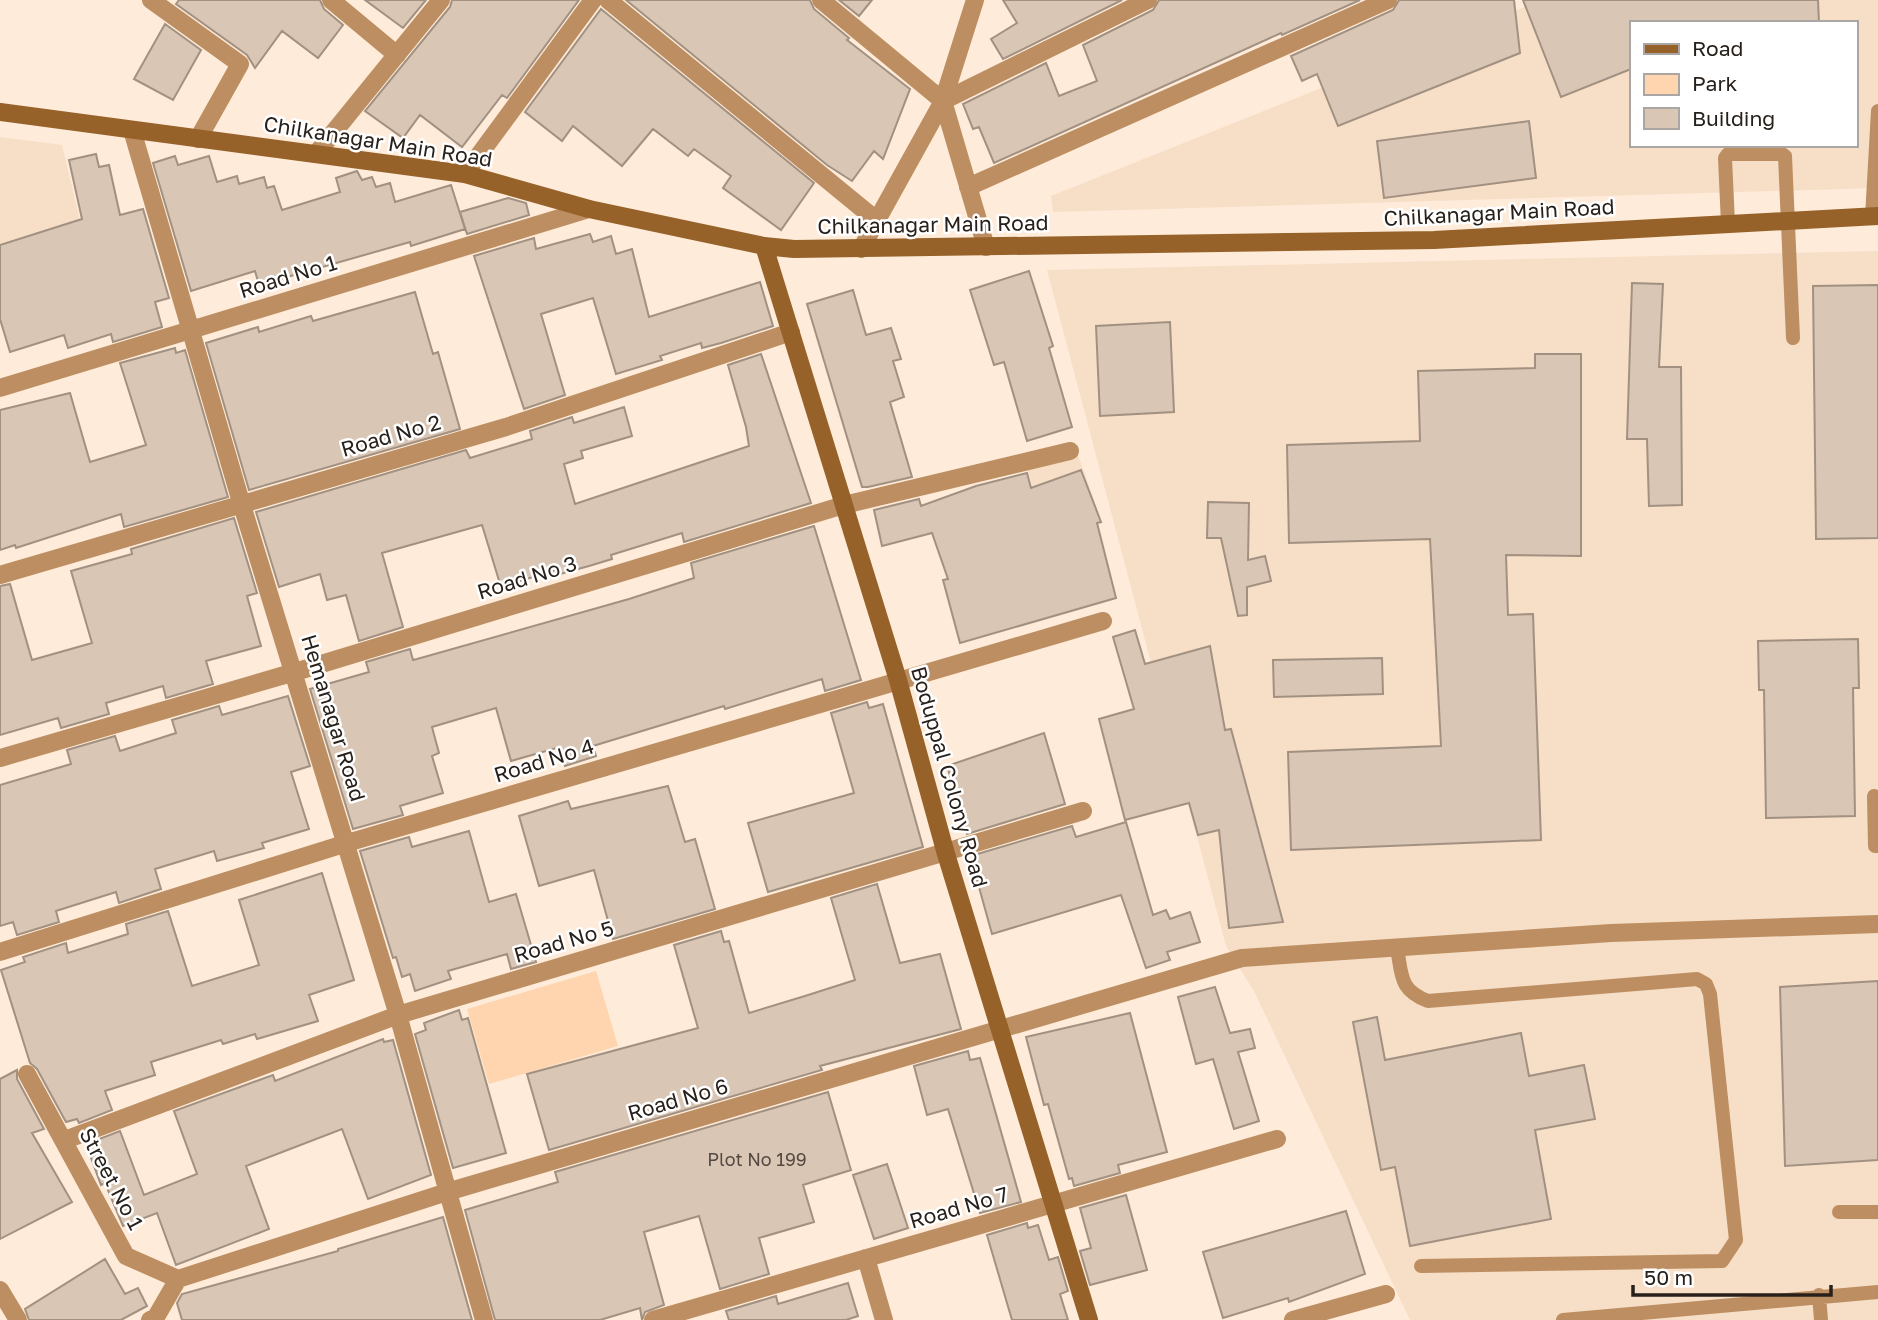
<svg xmlns="http://www.w3.org/2000/svg" width="1878" height="1320" font-family="'Golos Text',sans-serif">
	<rect width="100%" height="100%" fill="#feebd9"/>
	<!-- built -->
	<path fill="#f7dec7" fill-rule="evenodd" d="M1542 0H1878V188L1053 212 1051 196ZM1631 23H1855V145H1631Z
		M0 137 62 145 90 263 0 290Z
		M1878 251V1320H1410L1255 993 1226 946 1047 270Z
		M1077 452 1102 523 1046 540 1027 467Z"/>
	<!-- green -->
	<path fill="#fed5ae" d="M596 971 618 1046 489 1084 467 1009Z"/>
	<!-- building -->
	<path fill="#d9c6b5" stroke="#a29181" stroke-width="2" d="M179 0H320L324 9 343 25 318 58 282 31 255 68 247 55 176 4Z
		M365 0H426L403 28Z
		M452 0H579L507 98 502 95 462 147 420 115 403 138 365 111 450 7Z
		M626 0H810L814 9 849 38 847 40 910 89 883 159 874 151 852 181 827 165Z
		M839 0H872L859 16Z
		M1003 0H1122L1003 59 991 39 1017 23Z
		M1159 0H1360L1282 35 1281 33 994 163 979 127 973 129 963 104 1046 63 1059 96 1097 81 1083 45 1153 10Z
		M1399 0H1514L1520 53 1338 126 1317 74 1302 81 1291 56 1393 10Z
		M1523 0H1818L1819 23H1631V69L1561 97Z
		M601 9 814 183 781 230 723 188 731 176 694 149 688 156 653 129 622 166 573 126 562 141 525 112Z
		M165 24 201 50 173 100 134 79Z
		M1529 121 1536 178 1384 198 1377 141Z
		M96 154 99 167 109 165 120 215 143 209 169 298 155 302 162 327 113 342 111 334 68 348 64 335 10 352 0 319V245L82 219 69 160Z
		M175 156 178 165 209 156 217 182 237 176 239 184 264 177 267 188 274 186 282 210 340 192 336 178 357 171 362 180 372 177 376 187 390 183 395 202 451 185 465 229 411 246 410 242 259 285 255 271 191 291 153 163Z
		M508 198 526 203 529 215 467 234 460 212Z
		M590 234 593 242 611 236 616 254 632 249 649 317 760 282 773 326 721 343 702 348 701 343 660 356 662 360 616 374 593 298 541 314 565 395 524 409 474 256 534 238 536 249Z
		M1029 271 1053 346 1049 348 1072 427 1027 441 1004 362 994 365 970 290Z
		M1632 283 1663 284 1659 367H1681L1682 505 1649 506 1647 439H1627Z
		M1878 285V538L1816 539 1813 286Z
		M853 290 866 335 891 328 901 359 893 361 904 397 890 402 912 477 868 487H862L807 304Z
		M415 292 433 354 438 352 460 429 249 490 206 343 258 327 259 332 311 316 313 321Z
		M1170 322 1174 412 1100 416 1096 326Z
		M175 348 176 353 185 350 228 497 124 527 121 514 16 548 15 545 0 550V410L70 393 90 462 146 445 120 363Z
		M761 354 811 503 684 542 682 533 611 555 612 559 589 566 560 574 559 569 501 587 482 525 382 553 403 627 359 641 346 595 327 600 320 574 279 587 256 512 466 450 470 458 532 439 530 431 572 417 574 423 624 407 632 436 581 451 583 458 564 464 575 504 749 446 746 427 728 365Z
		M1535 354H1581V556L1506 555 1508 615 1533 614 1541 840 1291 850 1288 752 1441 746 1430 539 1289 543 1287 445 1420 441 1418 371 1535 368Z
		M1081 470 1101 522 1097 523 1116 598 960 643 943 580 948 579 932 533 882 546 874 510 919 499 921 506 976 486 1027 473 1031 488Z
		M1208 502 1249 503 1248 560 1265 556 1271 581 1247 587V615L1238 616 1221 538H1207Z
		M234 518 257 593 247 596 261 646 206 661 213 684 166 698 163 686 106 703 109 714 61 728 58 718 0 735V586L10 584 32 660 92 643 71 571 132 554 131 549Z
		M814 526 861 680 825 691 822 679 725 709 724 706 593 746 596 756 565 766 560 747 511 761 496 708 432 727 439 753 432 756 443 793 400 806 403 815 353 829 310 689 369 672 366 662 410 649 413 660 417 659 629 599 694 578 691 563Z
		M1135 630 1145 664 1210 646 1225 730 1231 729 1283 922 1229 928 1219 830 1198 835 1189 803 1125 820 1099 719 1134 709 1113 637Z
		M1858 639 1859 688H1853L1855 816 1766 818 1764 690H1759L1758 641Z
		M1382 658 1383 694 1274 697 1273 660Z
		M288 696 310 766 291 772 309 829 262 843 264 848 217 861 214 851 155 869 161 889 119 903 116 892 56 911 59 922 17 935 13 922 0 926V785L71 764 67 750 115 736 120 751 176 733 172 720 219 706 222 715Z
		M867 702 869 708 883 704 923 847 768 892 748 823 854 793 831 713Z
		M1044 733 1065 804 967 834 947 766Z
		M668 786 685 842 695 839 715 909 613 939 594 870 539 886 519 816 568 801 571 809Z
		M1126 822 1153 915 1166 910 1170 919 1190 912 1200 942 1167 952 1170 960 1146 968 1121 895 992 934 972 862 976 861 974 855 1072 826 1076 837Z
		M469 831 489 902 516 894 536 962 511 969 507 954 448 971 451 979 415 991 410 974 402 977 396 957 393 958 360 851 409 837 412 847Z
		M322 873 354 980 309 995 318 1021 257 1039 255 1034 223 1044 221 1040 151 1062 155 1075 105 1091 112 1110 79 1123 77 1119 66 1122 37 1069 30 1063 1 970 25 962 23 957 66 943 68 953 128 934 126 924 168 911 192 986 259 965 239 900Z
		M877 884 900 963 940 954 961 1029 820 1066 822 1070 549 1150 527 1074 698 1028 674 945 721 931 724 942 729 941 749 1013 805 996 855 980 831 898Z
		M1878 981V1160L1785 1166 1780 987Z
		M1215 987 1230 1033 1250 1029 1255 1048 1238 1052 1259 1121 1234 1129 1213 1059 1196 1064 1178 997Z
		M459 1010 462 1020 468 1018 506 1153 453 1168 415 1034 426 1030 424 1023Z
		M1130 1013 1167 1152 1118 1165 1120 1173 1074 1186 1072 1178 1069 1179 1048 1104 1044 1105 1026 1037Z
		M1377 1017 1385 1060 1521 1033 1529 1076 1584 1065 1595 1119 1535 1130 1551 1219 1410 1246 1395 1167 1381 1170 1353 1022Z
		M383 1039 384 1042 393 1040 431 1175 368 1199 342 1129 246 1166 269 1229 176 1265 157 1213 123 1226 105 1183 101 1185 86 1144 120 1131 144 1195 197 1174 174 1111 273 1075 275 1081Z
		M968 1051 970 1060 980 1058 1021 1202 980 1213 948 1109 927 1115 914 1066Z
		M17 1070V1079L44 1129 32 1133 72 1202 0 1239V1079Z
		M828 1092 851 1170 803 1185 814 1222 759 1238 769 1274 720 1289 699 1216 644 1232 664 1305 645 1312 642 1320 640 1308 600 1320H495L465 1210 558 1182 555 1172Z
		M887 1164 908 1228 874 1239 853 1175Z
		M1126 1195 1147 1270 1090 1285 1080 1251 1091 1248 1080 1208Z
		M1346 1211 1365 1274 1289 1302 1288 1298 1223 1318 1203 1252Z
		M443 1217 472 1320H182L177 1303 182 1294 338 1251V1249Z
		M1027 1223 1028 1228 1038 1225 1049 1260 1058 1257 1068 1291 1060 1294 1068 1320H1012L987 1235Z
		M105 1259 125 1294 138 1288 147 1306 121 1320H29L25 1309Z
		M848 1283 858 1316 846 1320H729L726 1311 776 1296 778 1304Z"/>
	<g fill="none" stroke-linecap="round" stroke-linejoin="round">
		<!-- lane -->
		<path stroke="#bc8e61" stroke-width="14" d="M1872 217 1878 111
			M1728 224 1725 158 1728 154H1782L1785 156 1793 338
			M1874 796 1875 846H1878
			M1397 948C1402 975 1399 990 1428 1001L1697 979 1706 984 1710 994 1736 1240 1722 1261 1421 1266
			M1839 1212H1878
			M1819 1295 1821 1320
			M1563 1320 1878 1292"/>
		<!-- street -->
		<path stroke="#bc8e61" stroke-width="18" d="M151 0 240 64 198 139
			M331 0 397 55
			M608 0 875 219
			M821 0 943 101 986 247
			M943 101 1148 0
			M132 130 241 502 398 1015 484 1320
			M316 154 441 0
			M465 174 593 0
			M968 187 1388 0
			M861 249 943 101 975 0
			M0 388 589 209
			M0 575 506 427 791 332
			M0 758 295 672 844 505 1070 451
			M0 952 347 843 1103 621
			M27 1074 126 1256 178 1279
			M65 1140 398 1015 1083 811
			M866 1258 884 1320
			M0 1290 18 1320
			M150 1320 156 1317 178 1279 447 1192 1242 958 1611 933 1878 924
			M653 1320 1277 1139
			M1293 1320 1386 1294"/>
		<!-- secondary -->
		<path stroke="#966229" stroke-width="18" d="M0 112 465 174 589 209 764 246 794 249 1434 240 1878 216
			M764 246 898 680 946 854 1089 1320"/>
	</g>
	<g text-anchor="middle" stroke-width="5" stroke-linejoin="round" paint-order="stroke">
		<!-- number labels -->
		<g font-size="18" fill="#544a42">
			<text x="757" y="1166">Plot No 199</text>
		</g>
		<!-- street labels -->
		<g font-size="21" fill="#28211b" stroke="#fff">
			<text transform="translate(378 142) rotate(9)" y="7">Chilkanagar Main Road</text>
			<text transform="translate(1499 213) rotate(-3)" y="7">Chilkanagar Main Road</text>
			<text transform="translate(933 225) rotate(-1)" y="7">Chilkanagar Main Road</text>
			<text transform="translate(288 277) rotate(-17)" y="7">Road No 1</text>
			<text transform="translate(391 436) rotate(-16)" y="7">Road No 2</text>
			<text transform="translate(527 578) rotate(-17)" y="7">Road No 3</text>
			<text transform="translate(333 718) rotate(73)" y="7">Hemanagar Road</text>
			<text transform="translate(544 761) rotate(-17)" y="7">Road No 4</text>
			<text transform="translate(949 777) rotate(74)" y="7">Boduppal Colony Road</text>
			<text transform="translate(564 942) rotate(-16)" y="7">Road No 5</text>
			<text transform="translate(678 1100) rotate(-16)" y="7">Road No 6</text>
			<text transform="translate(111 1179) rotate(62)" y="7">Street No 1</text>
			<text transform="translate(959 1208) rotate(-16)" y="7">Road No 7</text>
		</g>
	</g>
	<!-- legend -->
	<rect x="1630" y="21" width="228" height="126" fill="#ffffff" stroke="#a9a6a4" stroke-width="2"/>
	<rect x="1644" y="44" width="35" height="10" fill="#966229" stroke="#a9a6a4" stroke-width="2"/>
	<text x="1692" y="56" font-size="21" fill="#28211b">Road</text>
	<rect x="1644" y="74" width="35" height="21" fill="#fed5ae" stroke="#a9a6a4" stroke-width="2"/>
	<text x="1692" y="91" font-size="21" fill="#28211b">Park</text>
	<rect x="1644" y="108" width="35" height="21" fill="#d9c6b5" stroke="#a9a6a4" stroke-width="2"/>
	<text x="1692" y="126" font-size="21" fill="#28211b">Building</text>
	<!-- scale -->
	<path d="M1633 1285v10h198v-10" fill="none" stroke="#28211b" stroke-width="3.5"/>
	<text x="1644" y="1285" font-size="21" fill="#28211b" stroke="#ffffff" stroke-width="5" paint-order="stroke">50 m</text>
</svg>
